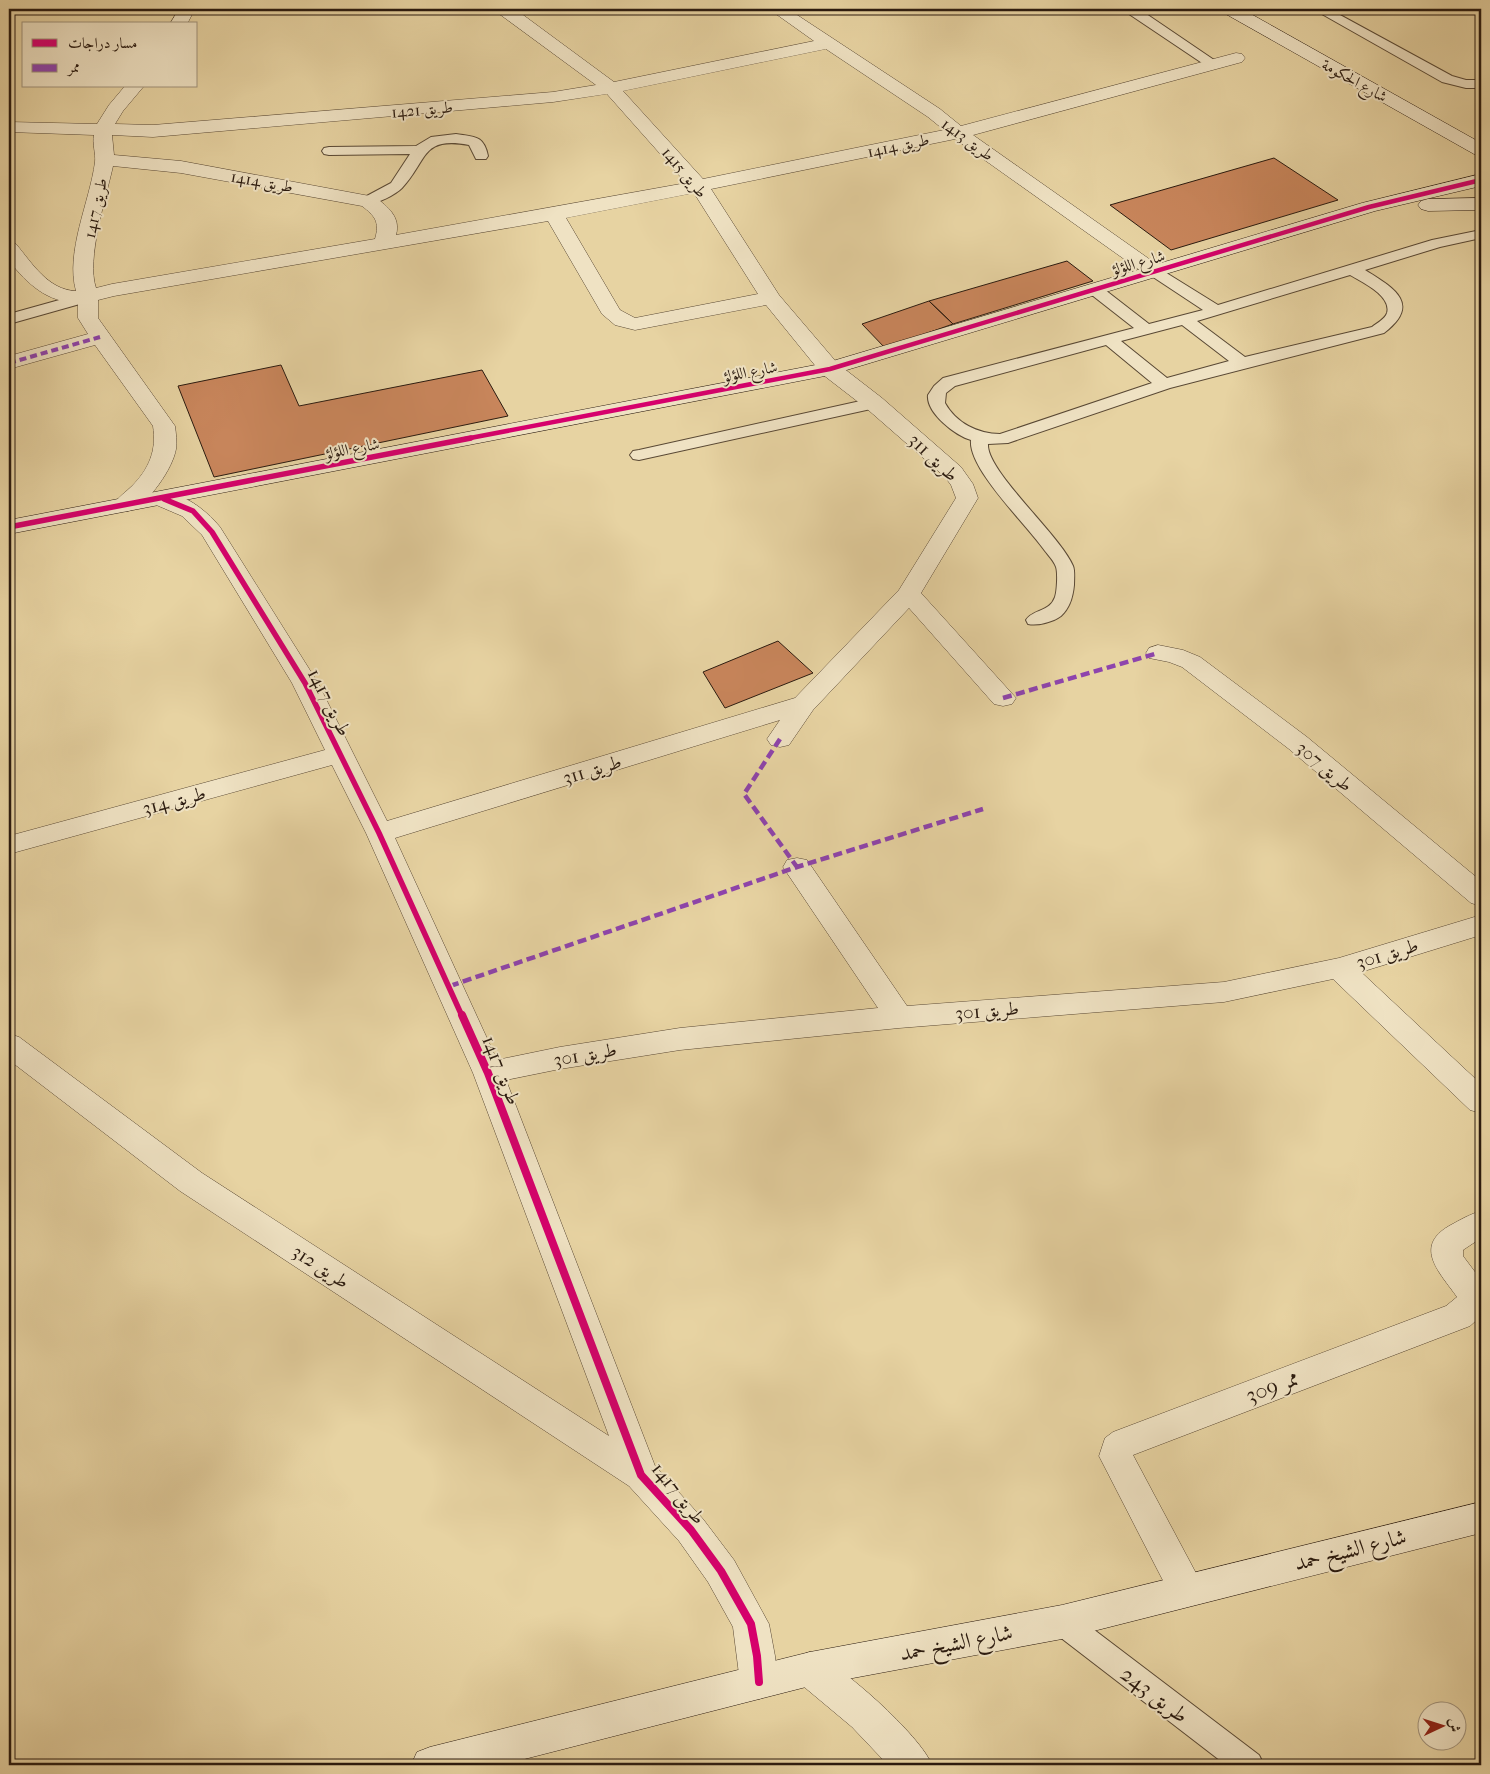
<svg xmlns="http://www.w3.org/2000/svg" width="1490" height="1774" font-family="'IM FELL French Canon',Amiri,serif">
	<rect width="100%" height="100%" fill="#e7d3a2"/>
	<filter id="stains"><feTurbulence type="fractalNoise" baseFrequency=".004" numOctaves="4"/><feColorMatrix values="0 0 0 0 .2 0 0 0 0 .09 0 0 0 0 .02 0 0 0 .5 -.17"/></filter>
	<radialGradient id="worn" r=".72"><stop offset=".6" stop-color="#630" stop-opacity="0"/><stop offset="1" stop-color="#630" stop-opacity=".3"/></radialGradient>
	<!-- building -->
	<path fill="#c9865c" stroke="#2a1a0f" d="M1274 158 1338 200 1171 250 1110 205Z
		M1067 261 1093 281 953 324 929 301Z
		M929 301 953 324 885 348 862 324Z
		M281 365 299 406 482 370 508 416 214 477 178 386Z
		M778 641 813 673 725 708 703 672Z"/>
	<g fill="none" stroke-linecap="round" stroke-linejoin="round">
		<!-- lane casing -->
		<g stroke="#594834" stroke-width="2">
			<path id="lane" d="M1129 9H1139L1220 64 1218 67H1208L1129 14 1127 11Z
				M1231 9H1255L1253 12 1236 16 1231 15 1229 12Z
				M1313 9H1329L1452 76 1466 80H1481V88H1466L1442 82Z
				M456 134C474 137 484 135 488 156L486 159H476L469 145C421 136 428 160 402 188 395 195 378 203 368 205L363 204 361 201 363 198 391 183 410 154 329 155 324 154 322 151 324 148 329 147 416 146 431 137Z
				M1481 230V238L1440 247 1365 270C1394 288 1422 304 1384 333L1170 388 1008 443 988 444C986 471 1060 535 1073 566 1075 571 1074 579 1074 585 1073 596 1070 608 1061 616 1053 622 1038 626 1028 624L1026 620C1033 609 1050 612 1055 597 1057 591 1058 573 1056 567 1054 561 1048 555 1045 551 1027 525 968 469 971 440 956 436 926 413 928 395L934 386 943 378 1134 328 1088 292 1086 289 1088 286H1100L1149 324 1203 310 1150 275 1147 272 1150 269H1160L1218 305 1432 240ZM1350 275C1362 282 1392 296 1387 313 1385 319 1377 323 1372 327L1245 357 1197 321ZM1182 325 1229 361 1167 378 1121 341ZM1106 345 1152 383 1000 434C978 434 956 423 945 403L946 393 955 386Z
				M88 292 94 294 96 297 94 300 9 324V314Z
				M874 398 880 399 882 403 880 407 639 460 633 459 630 455 633 451 639 450Z
				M1062 1609 1072 1613 1259 1755 1264 1765H1226L1052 1631 1048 1622 1052 1613Z"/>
		</g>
		<!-- street casing -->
		<g stroke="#594834" stroke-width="1">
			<path id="street" d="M179 9H195L187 24H170Z
				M496 9H515L614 82 814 41 769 9H788L940 109 961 126 1236 53 1242 54 1245 58 1242 62 973 135 1162 268 1165 272 1162 276 1155 278 1148 276 955 139 711 189 779 295 838 364 882 398 961 467 973 484 978 498 921 593 1016 698 1012 704 1003 706 994 704 909 608 813 710 789 745 780 747 771 745 767 739 780 720 395 838 497 1060 560 1047 680 1028 878 1008 783 867 787 860 797 858 807 860 907 1006 1224 982 1339 958 1481 915V935L1361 972 1481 1084V1113L1470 1110 1333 979 1224 1002 899 1028 680 1050 560 1069 506 1080 655 1466 703 1519 734 1560 769 1624 775 1656 778 1682 772 1694 759 1699 746 1694 740 1682 733 1627 708 1582 679 1541 629 1486 180 1191 9 1060V1034L19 1037 202 1173 609 1436 473 1073 366 833 332 765 9 854V836L325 750 292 683 202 535 182 516 154 504 151 499 154 494C179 488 205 509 220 527L318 683 387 821 795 698 899 590 956 498 951 485 945 477 866 408 822 374 766 305 635 330 615 325 602 314 548 221 114 296 98 300V318L175 426C176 434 177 441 176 449 173 468 149 503 131 510 126 512 121 511 116 510L113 505C118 497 126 492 132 486 149 469 157 450 153 426L95 345 9 369V356L88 334 78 318V303C46 302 28 284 9 261V242L16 244C32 263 48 290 76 291 65 252 90 201 95 162 96 153 92 144 94 135L9 132V122L97 124 109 105 125 86H144L123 111 115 124 153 125 553 92 596 85 498 13ZM826 49 928 117 944 130 703 179 623 91ZM607 94 686 183 396 235C401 217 388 207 375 197L181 161 114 155 112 135 153 137 553 102ZM113 166 181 173 362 206C375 216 380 222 375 239L112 284 96 288C86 259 106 198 113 166ZM694 193 758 294 635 318 620 310 566 218Z
				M1158 645 1183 650 1200 657 1307 737 1481 881V906L1471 903 1289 749 1182 667 1169 662 1149 658 1146 653 1149 648Z
				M1481 1211V1238L1463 1250V1256L1481 1280V1316L1470 1326 1133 1455 1205 1590 1200 1602 1187 1606 1174 1602 1099 1456 1105 1438 1113 1432 1446 1306 1457 1297C1440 1273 1413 1247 1449 1226 1460 1220 1470 1214 1481 1211Z
				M810 1652C840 1663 921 1736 932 1765H888L852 1727 797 1681 792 1669 797 1657Z"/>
		</g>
		<!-- secondary casing -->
		<g stroke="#2a1a0f" stroke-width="1">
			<path id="secondary" d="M1222 9H1242L1481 143V156L1474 154 1224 13Z
				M1481 174V186L1375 211 830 375 9 534V520L826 363 1362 203Z
				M1481 198V210L1428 211 1421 209 1418 205 1421 201 1428 199Z
				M1481 1502V1533L1062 1639 810 1686 501 1765H411L417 1752 430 1747 810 1652 1062 1605Z"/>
		</g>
		<!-- lane -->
		<use href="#lane" fill="#efe2c3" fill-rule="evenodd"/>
		<!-- street -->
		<use href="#street" fill="#efe2c3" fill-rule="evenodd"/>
		<!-- secondary -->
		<use href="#secondary" fill="#efe2c3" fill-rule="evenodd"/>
		<!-- quiet-far1 -->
		<path stroke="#8e44ad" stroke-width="4" stroke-dasharray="7 4" stroke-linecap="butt" d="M9 363 100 337"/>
		<!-- quiet -->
		<path stroke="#8e44ad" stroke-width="4.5" stroke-dasharray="9 4.5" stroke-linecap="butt" d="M1003 698 1158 653
			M780 739 744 794 797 867
			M450 986 797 867 983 809"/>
		<!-- cycleway-far2 casing -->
		<g stroke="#efe2c3" stroke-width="7">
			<path id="cycleway-far2" d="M465 439 830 369 1369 207 1481 180"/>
		</g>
		<!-- cycleway-far1 casing -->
		<g stroke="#efe2c3" stroke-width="9">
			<path id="cycleway-far1" d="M164 499 193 511 212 532 305 683 379 833 462 1016
				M9 527 471 438"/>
		</g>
		<!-- cycleway casing -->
		<g stroke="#efe2c3" stroke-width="11">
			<path id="cycleway" d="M462 1015 488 1073 641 1475 691 1530 721 1571 751 1624 757 1656 759 1682"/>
		</g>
		<!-- cycleway-far2 -->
		<use href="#cycleway-far2" stroke="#d6006c" stroke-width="4.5"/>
		<!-- cycleway-far1 -->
		<use href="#cycleway-far1" stroke="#d6006c" stroke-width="5.5"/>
		<!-- cycleway -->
		<use href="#cycleway" stroke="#d6006c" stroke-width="8"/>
	</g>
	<g text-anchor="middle" stroke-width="4" stroke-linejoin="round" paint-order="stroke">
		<!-- far-street labels -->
		<g font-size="16" fill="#2a1a0f" stroke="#efe2c3">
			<text transform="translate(1355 80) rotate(29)" y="6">شارع الحكومة</text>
			<text transform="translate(422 109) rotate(-5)" y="6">طريق 1421</text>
			<text transform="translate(968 139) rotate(36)" y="6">طريق 1413</text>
			<text transform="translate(898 145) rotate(-12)" y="6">طريق 1414</text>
			<text transform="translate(685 172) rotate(50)" y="6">طريق 1415</text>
			<text transform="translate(262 181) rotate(10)" y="6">طريق 1414</text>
			<text transform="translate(95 208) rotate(-78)" y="6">طريق 1417</text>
			<text transform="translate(1138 262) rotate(-16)" y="6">شارع اللؤلؤ</text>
			<text transform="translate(750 371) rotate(-11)" y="6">شارع اللؤلؤ</text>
			<text transform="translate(352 448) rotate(-11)" y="6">شارع اللؤلؤ</text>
		</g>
		<!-- street labels -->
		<g font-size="19" fill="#2a1a0f" stroke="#efe2c3">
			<text transform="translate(934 457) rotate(43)" y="7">طريق 311</text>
			<text transform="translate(330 702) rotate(63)" y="7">طريق 1417</text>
			<text transform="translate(1325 766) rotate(40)" y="7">طريق 307</text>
			<text transform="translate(592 769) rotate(-17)" y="7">طريق 311</text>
			<text transform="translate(174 800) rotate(-15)" y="7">طريق 314</text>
			<text transform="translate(1387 953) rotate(-17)" y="7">طريق 301</text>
			<text transform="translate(987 1010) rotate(-5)" y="7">طريق 301</text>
			<text transform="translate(585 1054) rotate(-10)" y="7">طريق 301</text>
			<text transform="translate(502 1070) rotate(68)" y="7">طريق 1417</text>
			<text transform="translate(321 1266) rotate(33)" y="7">طريق 312</text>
			<text transform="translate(679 1493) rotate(51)" y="7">طريق 1417</text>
		</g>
		<!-- near-street labels -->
		<g font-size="22" fill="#2a1a0f" stroke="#efe2c3">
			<text transform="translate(1272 1386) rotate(-21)" y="8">ممر 309</text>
			<text transform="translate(1350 1549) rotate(-14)" y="8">شارع الشيخ حمد</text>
			<text transform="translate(956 1642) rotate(-11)" y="8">شارع الشيخ حمد</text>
			<text transform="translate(1155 1694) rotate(37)" y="8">طريق 243</text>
		</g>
	</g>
	<!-- margin -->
	<rect width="1490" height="1774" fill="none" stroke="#e7d3a2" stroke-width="30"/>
	<rect x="10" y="10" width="1470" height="1754" fill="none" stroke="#2a1a0f" stroke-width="2.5"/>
	<rect x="15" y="15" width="1460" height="1744" fill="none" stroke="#2a1a0f"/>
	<!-- legend -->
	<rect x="22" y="22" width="175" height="65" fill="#efe2c3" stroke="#a0927b"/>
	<rect x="32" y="39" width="25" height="8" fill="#d6006c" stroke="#a0927b"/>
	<text x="68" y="48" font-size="15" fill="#2a1a0f">مسار دراجات</text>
	<rect x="32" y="64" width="25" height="8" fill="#8e44ad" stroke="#a0927b"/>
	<text x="68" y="72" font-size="15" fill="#2a1a0f">ممر</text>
	<!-- north arrow -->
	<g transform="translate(1442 1726) rotate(86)"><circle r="24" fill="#efe2c3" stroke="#a0927b"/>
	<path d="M0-4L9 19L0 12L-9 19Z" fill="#8f2418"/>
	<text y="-8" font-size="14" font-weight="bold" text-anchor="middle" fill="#2a1a0f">ش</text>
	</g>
	<rect width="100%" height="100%" filter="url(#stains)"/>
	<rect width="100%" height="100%" fill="url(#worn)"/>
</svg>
